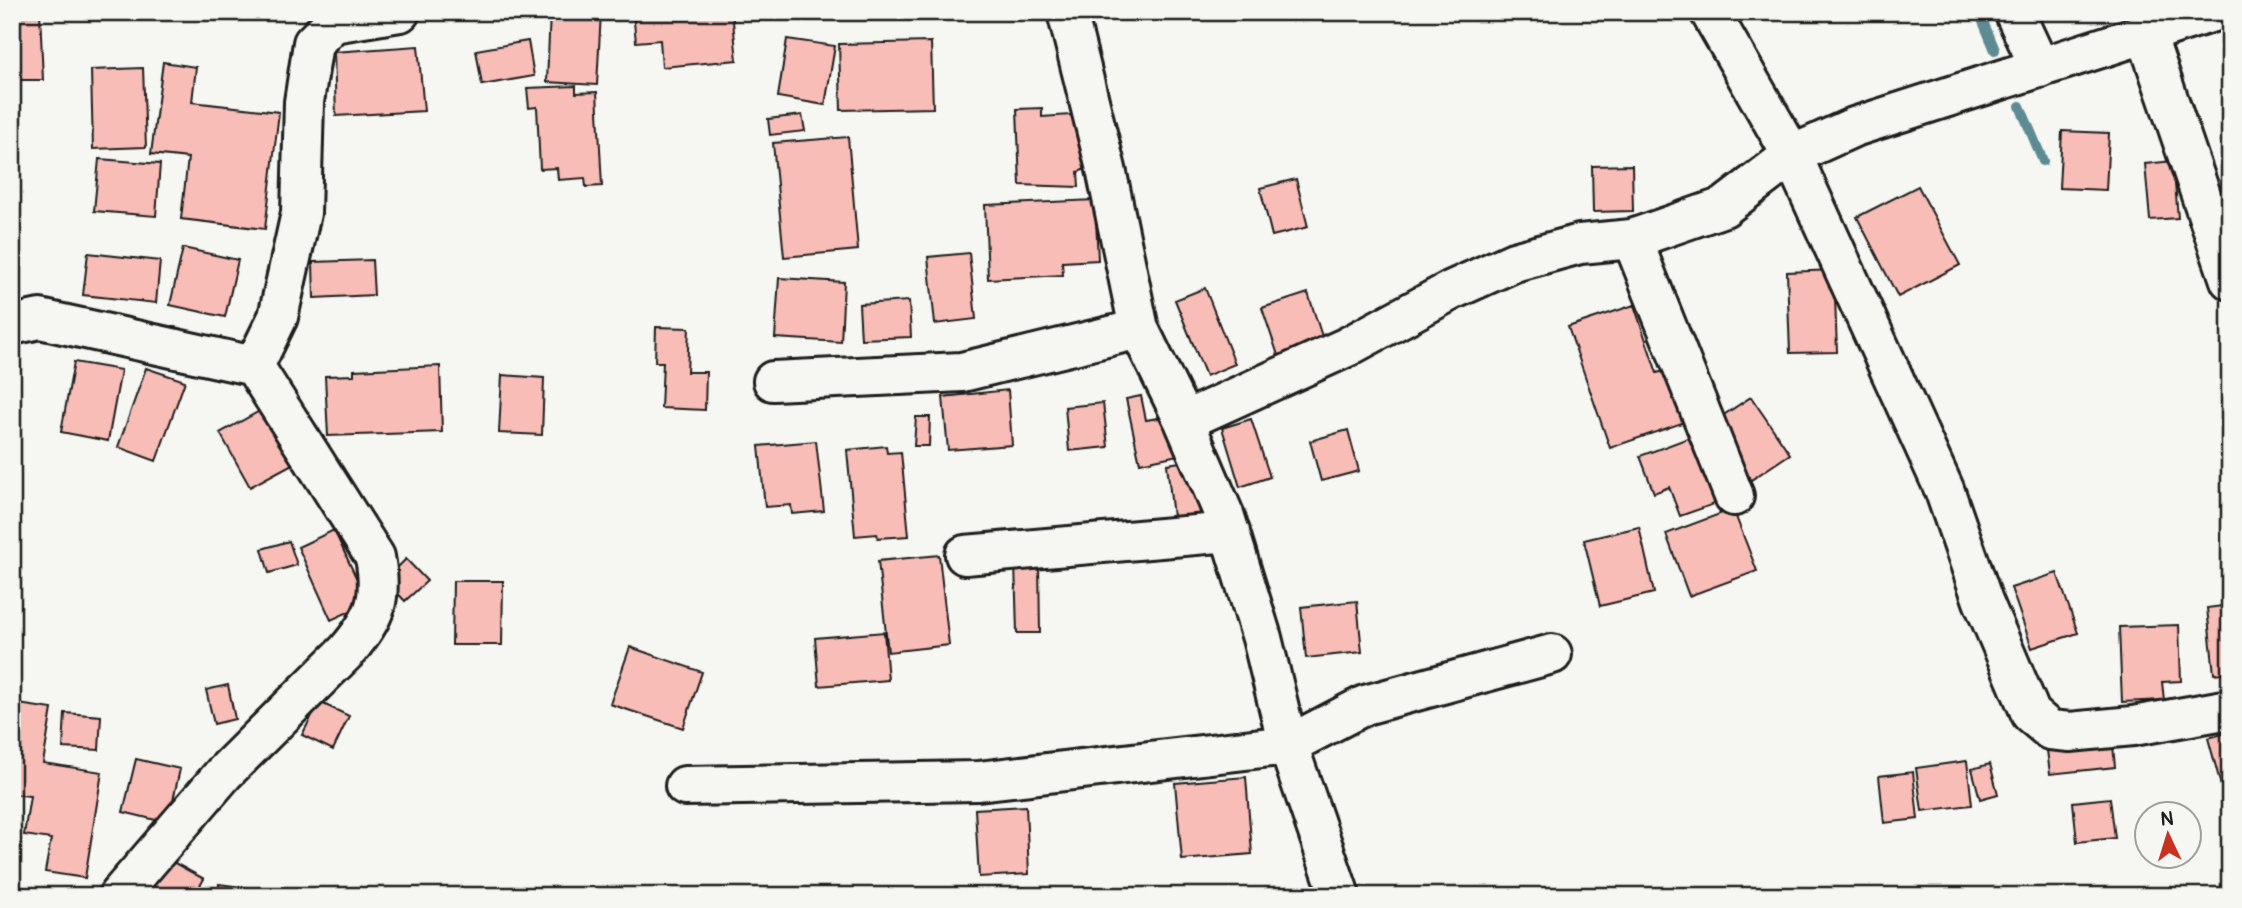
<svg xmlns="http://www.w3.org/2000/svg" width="2242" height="908" font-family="Pangolin,sans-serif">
	<rect width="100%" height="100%" fill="#f6f6f2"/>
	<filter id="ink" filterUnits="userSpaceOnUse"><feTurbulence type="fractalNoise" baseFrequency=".0143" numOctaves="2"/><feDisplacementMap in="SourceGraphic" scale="14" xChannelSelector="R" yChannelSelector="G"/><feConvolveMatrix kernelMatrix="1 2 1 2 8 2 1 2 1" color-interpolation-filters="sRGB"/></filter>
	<g filter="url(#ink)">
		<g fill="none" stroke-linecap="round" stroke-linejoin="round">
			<!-- stream -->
			<path stroke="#5c8b93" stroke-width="10" d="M1979 12 1995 50
				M2020 106 2043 161"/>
		</g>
		<!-- building -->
		<path fill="#f8bdb6" stroke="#1c1c1c" stroke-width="2" d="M12 12H40L43 80H12Z
			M550 12H601L597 85 547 82Z
			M633 12H732L737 60 662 67 660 40 636 42Z
			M2126 12H2149V18L2126 19Z
			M787 39 835 46 825 105 778 97Z
			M528 41 534 76 482 85 476 50Z
			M931 42 933 108 841 110 839 44Z
			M418 46 424 111 336 116 334 52Z
			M163 62 196 67 192 102 279 112 265 229 181 219 188 158 151 154Z
			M143 68 146 147 93 149 91 70Z
			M576 86V93L597 92 602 186 586 187 585 178 558 180 557 168 540 169 537 107 529 108 527 88Z
			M1042 108V117L1071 115 1098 164 1078 172 1079 187 1020 185 1017 109Z
			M802 115 805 131 770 135 768 119Z
			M2062 131 2109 133 2106 190 2059 188Z
			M848 137 858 250 784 257 773 143Z
			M99 159 160 164 156 216 94 211Z
			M2173 161 2178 218 2150 220 2145 164Z
			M1632 165 1633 211 1593 212 1592 166Z
			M1296 179 1308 227 1272 236 1260 188Z
			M1918 186 1960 265 1898 297 1857 217Z
			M1095 200 1098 260 1062 262 1063 275 988 279 985 205Z
			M183 248 238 260 225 317 170 305Z
			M88 253 160 261 156 303 83 295Z
			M969 253 976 319 935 324 928 257Z
			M372 260 374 295 314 298 313 262Z
			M1834 270 1837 352 1790 353 1787 272Z
			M779 278 844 282 841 342 775 338Z
			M1205 288 1235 364 1206 376 1175 300Z
			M1308 293 1326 349 1281 364 1262 308Z
			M909 301 911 337 861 339 859 304Z
			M1634 305 1657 373 1664 371 1671 392 1674 391 1685 422 1610 448 1568 327Z
			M656 327 689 328 687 372H706L705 410 661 408 663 362H655Z
			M74 362 121 370 108 441 61 432Z
			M440 366 442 432 328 436 325 376 354 375V370Z
			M146 368 185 381 156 461 118 447Z
			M502 375 544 378 542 435 499 433Z
			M1008 390 1012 445 948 450 943 397Z
			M1141 396 1146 420 1170 416 1178 455 1140 463 1126 399Z
			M1751 397 1790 454 1751 480 1713 422Z
			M1103 403 1108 447 1069 451 1065 407Z
			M265 408 296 462 250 487 220 433Z
			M916 417H930L929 446H914Z
			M1251 419 1270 477 1240 487 1222 428Z
			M1348 430 1359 471 1321 481 1310 441Z
			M1691 437 1717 503 1680 516 1669 487 1654 493 1640 456Z
			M816 441 824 511 792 514 791 505 765 507 759 446Z
			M886 446 887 453 901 452 909 536 878 538 877 534 855 536 847 450Z
			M1194 460 1201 523 1174 526 1167 464Z
			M1733 509 1757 571 1689 596 1666 534Z
			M1639 527 1654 593 1600 606 1584 540Z
			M334 530 368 603 331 620 298 547Z
			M289 541 297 565 269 573 262 549Z
			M939 555 949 645 888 652 878 561Z
			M406 559 427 581 405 601 385 580Z
			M1015 562H1039L1040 633H1017Z
			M2057 573 2078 633 2032 648 2011 588Z
			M453 581H503L502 645H452Z
			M1357 601 1362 652 1306 658 1301 607Z
			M2230 605V672L2214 674 2207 608Z
			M2179 625 2181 681 2162 682 2164 700 2122 702 2119 627Z
			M884 632 888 680 819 686 815 638Z
			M630 647 702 672 683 728 610 704Z
			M228 685 235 719 214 724 206 690Z
			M319 702 349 716 333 750 302 735Z
			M12 703 52 709 43 763 102 772 85 878 45 872 51 839 24 835 30 796 12 794Z
			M65 713 101 716 99 750 63 748Z
			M2230 732V791L2223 793 2208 738Z
			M2112 734 2115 767 2050 774 2046 742Z
			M136 759 180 769 168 823 123 812Z
			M1967 761 1972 805 1922 811 1916 768Z
			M1990 764 1998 794 1980 799 1972 769Z
			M1913 772 1918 819 1884 823 1879 776Z
			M1246 777 1252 854 1182 860 1175 783Z
			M2110 798 2115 838 2077 842 2073 802Z
			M1026 806 1029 874 979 877 975 809Z
			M162 856 204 879 194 896H164L146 886Z
			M219 884 256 889 255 896H218Z"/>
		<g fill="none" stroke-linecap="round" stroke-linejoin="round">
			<!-- minor casing -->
			<g stroke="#1c1c1c" stroke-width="44">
				<path id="minor" d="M1067 12 1106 169 1139 329 1184 421 1225 517 1262 638 1288 745 1340 896
					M1710 12 1792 155 1854 127 2213 12
					M2014 12 2040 68
					M2146 34 2230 280
					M1632 239 1734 496
					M12 325 40 319 254 366 278 317 301 213 304 102 313 43 333 23 400 12
					M773 381 962 372 1139 329
					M1184 421 1347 347 1452 290 1514 262 1580 244 1632 239 1724 207 1792 155 1944 489 1983 601 2031 714 2050 730 2070 732 2133 726 2230 709
					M965 555 1230 532
					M685 786 978 781 1288 745 1365 705 1552 654
					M118 896 224 773 347 651C375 618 383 600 375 557L254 366"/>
			</g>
			<!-- minor -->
			<use href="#minor" stroke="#f6f6f2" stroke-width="38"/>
		</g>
	</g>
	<!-- margin -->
	<rect width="2242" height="908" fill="none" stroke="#f6f6f2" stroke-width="42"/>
	<rect x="21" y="21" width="2200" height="866" fill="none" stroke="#1c1c1c" stroke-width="2.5" filter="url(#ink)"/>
	<!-- north arrow -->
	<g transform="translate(2168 835) rotate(356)"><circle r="33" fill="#f6f6f2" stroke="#9f9f9c" stroke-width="2"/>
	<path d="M0-5L12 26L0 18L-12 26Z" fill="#c8321e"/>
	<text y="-10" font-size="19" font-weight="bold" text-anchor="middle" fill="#1c1c1c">N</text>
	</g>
</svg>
